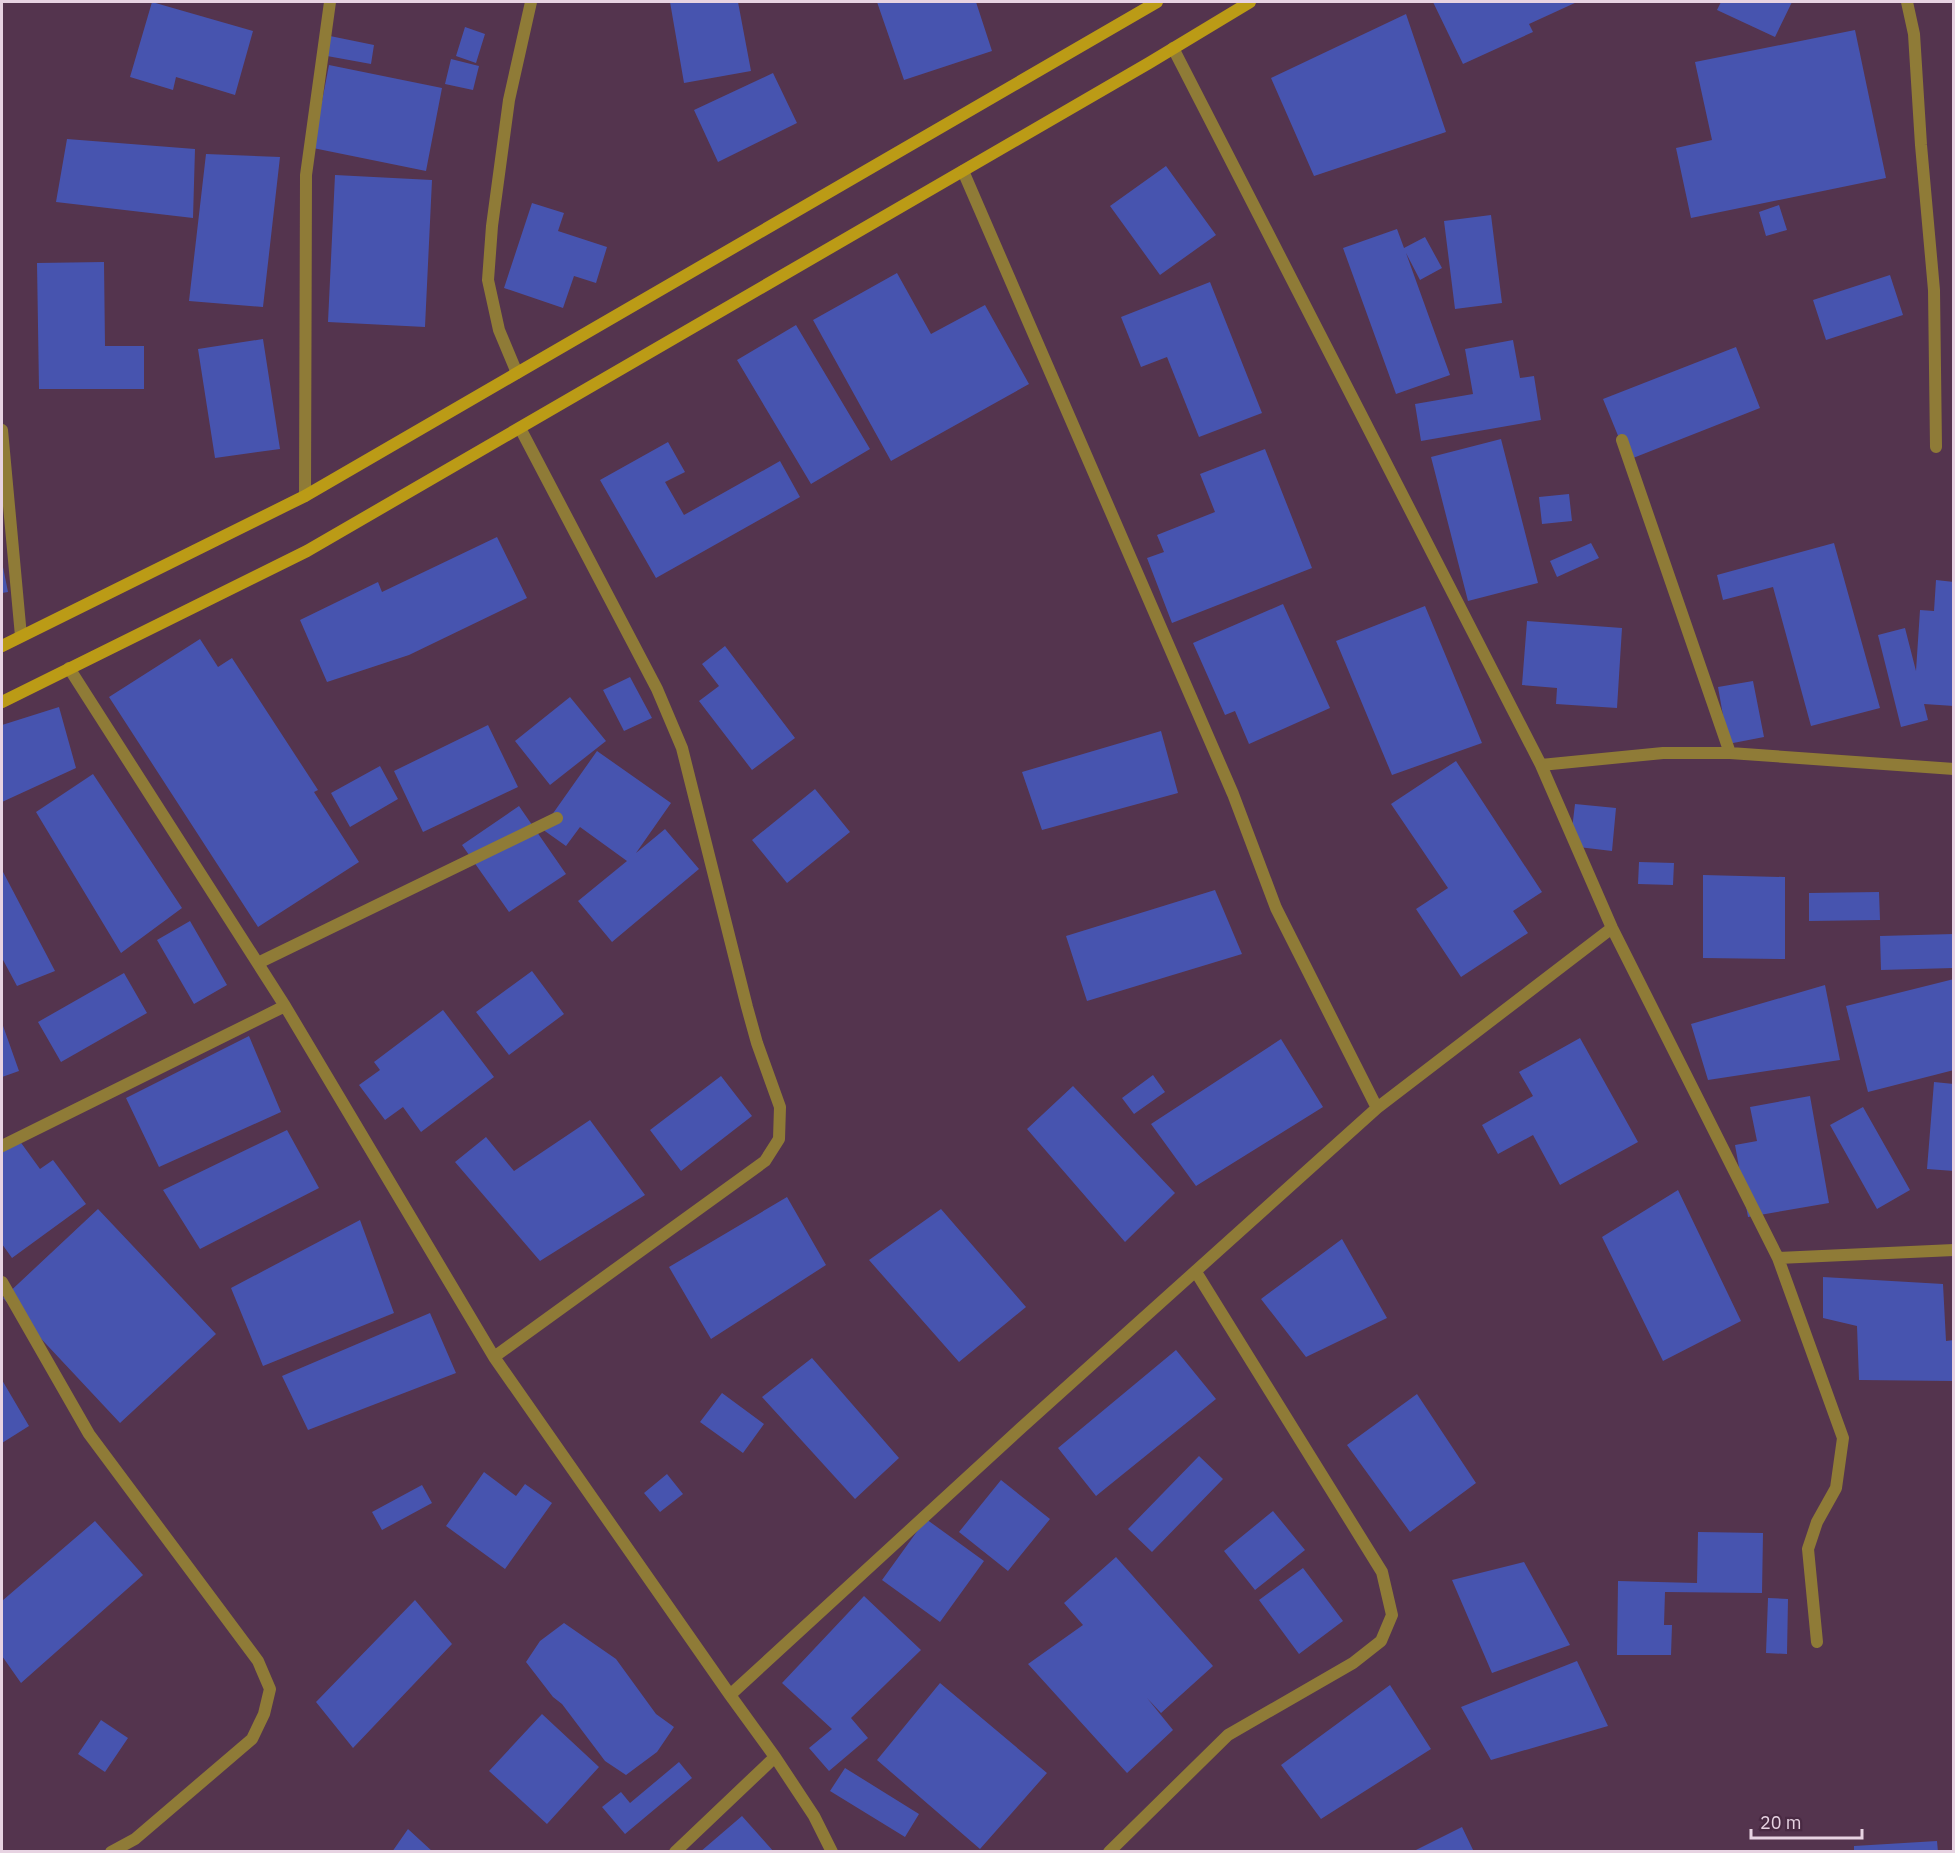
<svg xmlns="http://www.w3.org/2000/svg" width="1955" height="1853" font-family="'IBM Plex Sans',sans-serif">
	<rect width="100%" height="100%" fill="#54344e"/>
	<!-- building -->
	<path fill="#4754af" d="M152 2 253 31 235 95 176 77 173 90 130 77Z
		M670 2H738L751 71 684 83Z
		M877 2H976L992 51 904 80Z
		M1433 2H1577L1529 24 1533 32 1463 64Z
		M1721 2H1792L1775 37 1717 10Z
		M1406 14 1446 132 1314 176 1271 78Z
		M465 27 485 34 476 63 456 56Z
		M1855 30 1886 178 1691 218 1676 148 1712 140 1695 62Z
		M330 36 374 45 371 64 327 56Z
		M451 59 479 66 473 90 445 84Z
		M329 65 442 88 426 171 313 148Z
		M773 73 797 123 718 162 694 110Z
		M67 139 195 149 193 218 56 202Z
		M206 154 280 157 263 307 189 301Z
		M1166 166 1216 235 1160 275 1110 206Z
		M335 175 432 180 425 327 328 322Z
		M532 203 564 213 558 231 607 247 596 283 574 276 563 308 504 288Z
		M1779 205 1787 230 1766 236 1759 212Z
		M1491 215 1502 303 1455 309 1444 221Z
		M1397 229 1404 248 1425 237 1442 268 1420 280 1406 253 1450 375 1396 394 1343 248Z
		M104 262 105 346H144V389H39L37 263Z
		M897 273 931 334 985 305 1029 384 891 461 813 320Z
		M1890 275 1903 315 1826 340 1813 300Z
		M1210 282 1262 413 1199 437 1167 357 1141 367 1121 317Z
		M796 325 870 449 811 484 737 360Z
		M263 339 280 449 215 458 198 349Z
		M1513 340 1520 378 1534 376 1541 420 1421 441 1415 404 1473 394 1465 349Z
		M1736 347 1760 408 1628 460 1603 399Z
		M1501 439 1538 583 1468 601 1431 457Z
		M668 442 685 472 665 482 684 515 780 461 800 497 656 578 600 480Z
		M1265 449 1312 568 1172 623 1147 558 1164 552 1157 535 1215 512 1200 474Z
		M1569 494 1572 521 1542 524 1539 497Z
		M497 537 527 598 409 655 327 682 300 620 378 582 382 592Z
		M1591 543 1599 558 1557 577 1550 561Z
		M1834 543 1880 708 1811 726 1773 587 1723 600 1717 575Z
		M2 562 8 592 2 593Z
		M1936 580 1954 582V706L1924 704 1928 720 1901 727 1878 635 1905 628 1916 671 1920 610 1934 611Z
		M1283 604 1330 708 1249 744 1235 711 1225 715 1193 643Z
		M1425 606 1482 743 1392 775 1336 641Z
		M1527 621 1622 628 1617 708 1556 704 1557 688 1522 685Z
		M200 639 218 667 232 658 318 790 314 792 359 862 258 927 109 697Z
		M725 646 795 738 752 770 699 701 719 686 702 664Z
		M630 677 652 718 624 731 603 690Z
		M1753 681 1764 737 1728 744 1718 687Z
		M570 697 606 741 550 785 515 741Z
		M59 707 76 768 2 802V725Z
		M488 725 518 787 423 832 394 771Z
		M1161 731 1178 793 1042 830 1022 772Z
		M597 751 671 803 636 853 665 829 699 869 612 942 578 901 627 861 580 827 566 846 542 829Z
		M1456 761 1542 892 1513 911 1528 933 1461 977 1416 909 1448 888 1391 804Z
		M380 766 398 799 350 827 331 793Z
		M93 774 182 908 121 953 36 812Z
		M815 789 850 832 787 883 752 840Z
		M1575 804 1616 808 1612 851 1570 846Z
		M519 806 566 874 509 912 462 845Z
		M1639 862 1674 863 1673 885 1638 884Z
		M2 870 55 971 17 986 2 958Z
		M1703 875 1785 877V959L1703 958Z
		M1215 890 1242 954 1087 1001 1066 936Z
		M1879 892 1880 920 1809 921V893Z
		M190 921 227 985 194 1004 157 940Z
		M1954 934V968L1881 970 1880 936Z
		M532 971 564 1014 509 1055 476 1012Z
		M124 973 147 1013 61 1062 38 1022Z
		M1954 979V1070L1868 1092 1846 1006Z
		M1825 985 1840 1060 1708 1080 1691 1024Z
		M443 1010 494 1077 421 1132 403 1107 385 1120 359 1085 380 1070 374 1062Z
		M2 1023 19 1071 2 1077Z
		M249 1036 281 1112 159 1167 126 1098Z
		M1580 1038 1638 1142 1560 1185 1533 1135 1498 1154 1482 1125 1533 1096 1519 1072Z
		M1281 1039 1323 1107 1196 1186 1151 1124Z
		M1153 1075 1165 1092 1134 1114 1122 1098Z
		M721 1076 752 1116 681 1171 650 1130Z
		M1934 1082 1954 1084V1171L1927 1169Z
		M1073 1086 1175 1193 1125 1242 1027 1129Z
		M1810 1096 1829 1203 1748 1217 1735 1145 1757 1141 1750 1107Z
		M1863 1107 1910 1190 1877 1209 1830 1125Z
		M590 1120 645 1195 540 1261 455 1162 486 1137 514 1171Z
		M287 1130 319 1188 200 1249 163 1190Z
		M19 1140 40 1169 53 1160 86 1204 12 1258 2 1244V1152Z
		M1678 1190 1741 1321 1663 1361 1602 1237Z
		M787 1197 826 1265 711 1339 669 1267Z
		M98 1209 216 1334 120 1423 3 1298Z
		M941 1209 1026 1307 959 1362 869 1260Z
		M360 1220 394 1313 263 1366 231 1288Z
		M1342 1239 1387 1318 1306 1357 1261 1299Z
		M1823 1277 1943 1284 1946 1341 1954 1340V1381L1859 1380 1857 1326 1823 1318Z
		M430 1313 456 1373 308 1430 282 1376Z
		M1176 1350 1216 1399 1096 1496 1058 1448Z
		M812 1358 899 1458 855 1499 762 1397Z
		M2 1380 29 1426 2 1443Z
		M722 1393 764 1424 743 1453 700 1422Z
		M1417 1394 1476 1483 1410 1532 1347 1445Z
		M1199 1456 1223 1479 1152 1552 1128 1529Z
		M484 1472 516 1496 525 1484 552 1503 505 1569 446 1526Z
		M667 1474 683 1494 660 1512 644 1493Z
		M1001 1480 1050 1519 1008 1571 959 1532Z
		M422 1485 432 1503 382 1530 372 1512Z
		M1273 1511 1305 1550 1255 1590 1224 1551Z
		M926 1519 984 1561 940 1622 882 1580Z
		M95 1521 143 1575 21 1683 2 1656V1601Z
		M1698 1532 1763 1533 1762 1593 1665 1592 1664 1625H1672L1671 1655H1617L1618 1581 1697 1583Z
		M1116 1557 1213 1666 1161 1713 1147 1698 1173 1730 1127 1773 1028 1664 1083 1625 1064 1603Z
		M1524 1562 1570 1645 1492 1673 1452 1580Z
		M1303 1568 1343 1621 1299 1654 1259 1600Z
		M864 1596 921 1650 851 1718 868 1738 829 1771 809 1748 832 1729 782 1683Z
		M1768 1598 1788 1599 1787 1654 1766 1653Z
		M415 1600 452 1644 353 1748 316 1702Z
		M564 1623 616 1659 656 1714 674 1727 657 1752 626 1775 605 1761 562 1704 553 1697 526 1662 540 1641Z
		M1577 1661 1608 1726 1491 1760 1461 1707Z
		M940 1683 1047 1773 980 1849 877 1760Z
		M1390 1685 1431 1749 1321 1819 1281 1765Z
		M542 1714 599 1767 547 1824 489 1771Z
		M101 1720 128 1738 105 1772 78 1754Z
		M679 1762 692 1778 625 1834 602 1807 621 1792 630 1803Z
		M845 1768 919 1814 905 1837 830 1791Z
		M742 1816 774 1852H700Z
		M1462 1827 1474 1852H1412Z
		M408 1829 433 1852H392Z
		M1937 1841 1938 1852H1854V1846Z"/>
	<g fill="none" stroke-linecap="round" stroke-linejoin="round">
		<!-- minor -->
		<path stroke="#8f7b37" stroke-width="12" d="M1907 2 1914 34 1921 145 1934 290 1936 447
			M1173 48 1541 765 1612 928 1778 1258 1843 1438 1836 1488 1817 1522 1808 1549 1817 1642
			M963 171 1233 794 1276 908 1377 1108
			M517 373 499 330 488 280 492 226 509 100 531 2
			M2 430 21 636
			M1622 440 1730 753
			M305 496 306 175 330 2
			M69 668 285 1006 494 1357 730 1695 775 1757 814 1816 832 1852
			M1541 765 1663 753H1730L1954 769
			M258 963 557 818
			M2 1146 285 1006
			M1778 1258 1954 1250
			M2 1282 89 1434 258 1661 270 1689 264 1714 252 1739 135 1839 111 1852
			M494 1357 765 1161 779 1139 780 1107 757 1043 747 1007 682 748 657 689 520 428
			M730 1695 1021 1428 1377 1108 1612 928
			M675 1852 775 1757
			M1109 1852 1228 1735 1353 1663 1381 1641 1392 1615 1382 1572 1196 1272"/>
		<!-- secondary -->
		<path stroke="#bb9b16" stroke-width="12" d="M2 646 305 496 1157 2
			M2 702 307 551 1149 63 1250 2"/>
	</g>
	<!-- border -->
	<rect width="1955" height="1853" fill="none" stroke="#e7d3e2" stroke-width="6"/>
	<!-- scale -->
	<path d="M1751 1829v9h111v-9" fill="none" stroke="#e7d3e2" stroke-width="3"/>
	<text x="1760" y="1829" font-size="18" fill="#e7d3e2" stroke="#492a43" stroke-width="4.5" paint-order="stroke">20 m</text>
</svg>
